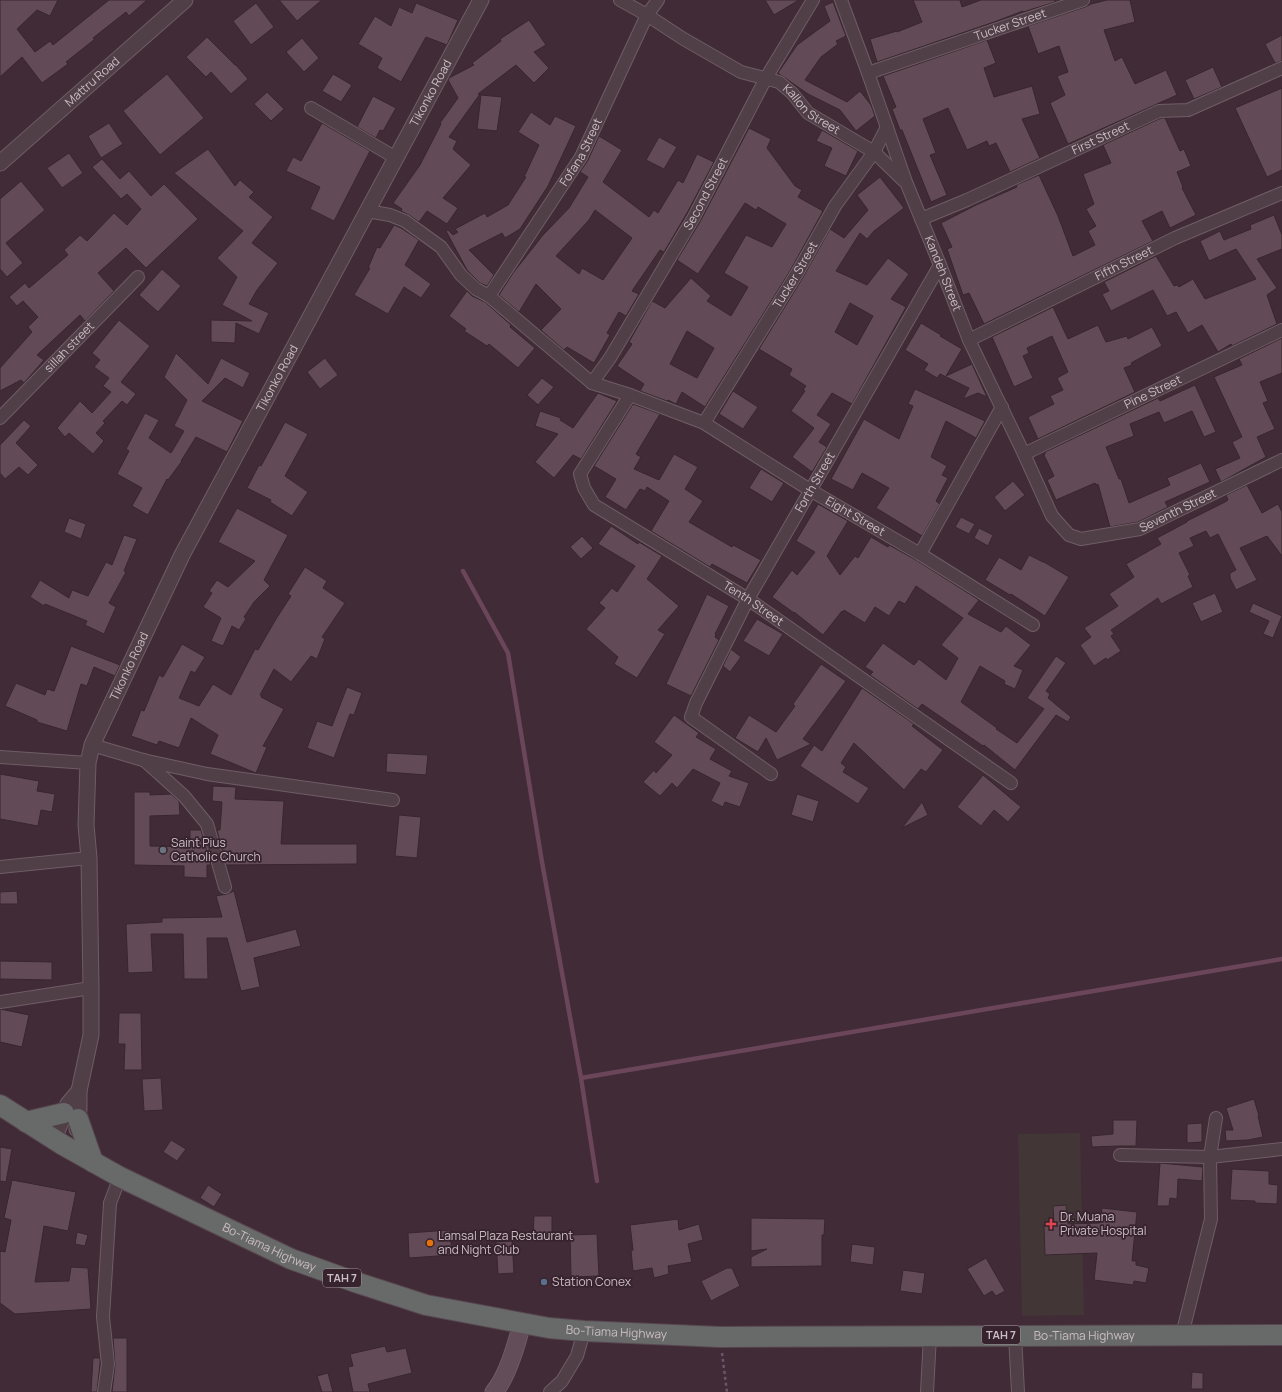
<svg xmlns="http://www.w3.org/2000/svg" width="1282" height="1392" font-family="Manrope,sans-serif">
	<rect width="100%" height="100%" fill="#412b37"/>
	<!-- medical -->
	<path fill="#433636" d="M1080 1133 1084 1315 1022 1316 1018 1134Z"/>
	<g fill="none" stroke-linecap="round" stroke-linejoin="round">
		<!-- stream -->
		<path stroke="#6b465a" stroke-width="4.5" d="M463 571 508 653 542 862 581 1078 597 1181
			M581 1078 1282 959"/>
	</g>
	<!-- building -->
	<path fill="#624b56" stroke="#38262f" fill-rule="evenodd" d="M0 0H58L50 16 37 10 17 29 35 52 50 41 53 45 109 0H147L129 16 126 12 93 38 95 39 66 62 68 64 42 83 22 57 0 77Z
		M279 0H322L297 21Z
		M765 0H799L774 15Z
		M913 0H960L962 7 981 0H1055V2L1023 12V11L994 22 877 62 870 39 897 31V32L922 22Z
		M1107 0H1130L1135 22 1104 30 1115 61 1122 57 1135 84 1166 70 1177 95 1068 144 1050 103 1065 95 1057 76 1068 72 1059 46 1038 54 1028 26 1085 7 1091 4Z
		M833 2 846 36 836 41 838 44 821 57 805 80 847 102 860 91 871 105 875 116 856 131 840 110 808 94 778 73 797 45 830 21 824 6Z
		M256 3 274 27 251 45 233 21Z
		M416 3 458 20 447 45 426 37 401 82 377 68 382 58 358 44 375 16 391 26 399 7 412 13Z
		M529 20 546 45 534 52 549 68 534 83 516 65 478 94H480L449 137 457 141 453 149 471 165 443 198 458 208 447 224 427 211 419 222 409 215 401 211 402 209 393 203 420 165 441 124 440 123 458 98 448 80 449 78 474 65 472 63 501 41 500 39Z
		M1282 35V61L1275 63 1265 44Z
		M207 37 235 65H236L248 79 231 94 211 72 206 77 186 57Z
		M302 38 319 58 304 72 286 52Z
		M987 40 996 63 984 68 994 97 1032 86 1040 114 1022 119 1040 158 1010 172 996 143 989 146 987 141 967 150 948 108 923 119 936 153 930 155 947 195 931 202 902 130H900L892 109 896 107 883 76Z
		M1213 67 1222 87 1194 99 1185 80Z
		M167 74 204 118 160 155 123 111Z
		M333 74 352 85 341 102 322 91Z
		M1282 88V170L1267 177 1235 108Z
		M267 92 284 109 271 121 254 104Z
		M481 95 502 97 497 131 477 129Z
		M373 96 396 108 383 131 380 130 376 138 357 127Z
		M531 112 550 125 555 116 576 126 548 186 520 229 505 238 502 233 469 250 494 275 487 286 480 283 467 270 446 231 448 230 453 235 458 232 455 229 485 213 487 217 508 205 526 177H524L539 145 518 132Z
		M1161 118H1165L1180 151 1184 149 1191 166 1177 172 1183 187 1182 188 1196 215 1170 228 1162 211 1142 221 1153 241 984 324 969 293 963 295 947 249 952 247 941 223 976 205 1017 187 1016 185 1039 175 1058 216 1073 256 1095 245 1088 231 1096 226 1086 209 1094 204 1083 174 1111 163 1103 145Z
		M109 123 123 144 101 158 88 136Z
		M322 123 370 151 334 221 310 209 320 187 286 171 293 157 301 161Z
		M749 128 771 139 767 148 795 186 802 190 798 197 823 211 790 271 705 407 682 392 676 404 668 400 667 401 640 391 644 384 617 366 632 344 629 342 652 301 665 308 691 278 711 296 707 301 731 316 748 287 724 273 746 235 772 247 786 224 758 207 756 210 745 203 698 274 677 260 701 220ZM687 331 714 348 697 378 670 364Z
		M822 130 858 151 846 176 824 166 832 148 816 141Z
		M599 136 622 150 603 182 649 217 654 210 658 213 678 180 683 183 697 154 714 162 687 213 664 252 660 250 632 291 639 294 626 316 619 312 607 333 610 335 594 363 567 347 564 350 541 330 561 309 536 284 519 312 499 295 513 273 543 235 569 208 588 177 580 172 588 160ZM595 210 632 238 603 280 582 268 579 274 556 256 589 220Z
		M659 137 677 147 664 169 646 160Z
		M208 149 235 186 240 180 254 192 249 197 273 217 252 243 278 263 257 290 249 304 269 313 259 334 236 323 235 343 211 342V320L252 321 222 305 237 277 217 258 243 231 174 173Z
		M69 153 83 173 62 188 47 168Z
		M102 159 120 179 129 171 151 196 164 184 198 219 146 268 126 248 98 273 114 291 85 321 80 315 37 355 44 360 24 383 21 380 0 391V368L32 332 28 327 38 317 23 301 17 306 9 297 25 283 29 288 68 255 64 250 80 235 87 241 114 213 127 225 141 209 127 194 121 199 92 167Z
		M880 177 904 208 874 231 867 239 860 233 836 271 867 285 888 258 909 274 891 299 906 307 852 404 832 393 817 415 831 424 819 442 827 447 812 472 792 457 814 428 791 411 805 391 803 390 806 386 789 375 792 369 759 349 802 279 830 229 844 238 868 210 857 195ZM850 303 873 316 857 345 835 332Z
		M21 181 45 210 6 243 23 263 7 277 0 269V199Z
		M1274 215 1282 235V249L1257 259 1277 288 1267 295 1277 324 1232 346 1231 344 1218 352 1202 325 1188 333 1176 312 1167 316 1153 290 1111 311 1102 294 1109 291 1104 282 1156 256 1174 286 1177 285 1179 287 1193 279 1205 299 1256 279 1236 249 1209 261 1200 241 1220 231 1224 240 1251 229 1250 225Z
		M394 225 401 228 419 240 405 265 431 284 421 298 404 287 388 314 354 295 370 268H368L377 247 380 248Z
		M162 269 181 286 158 312 139 295Z
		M467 291 472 296 485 302 511 325 510 327 535 348 518 368 489 344 487 346 464 331 466 329 449 316Z
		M1053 307 1068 339 1098 325 1106 342 1127 336 1128 339 1152 327 1162 346 1131 363 1132 365 1124 368 1135 392 1038 439 1028 417 1054 404 1050 396 1063 390 1057 378 1068 372 1052 336 1027 348 1029 353 1023 356 1033 378 1014 387 992 337Z
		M119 320 150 346 121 382 136 394 127 405 122 401 103 421 105 423 96 433 104 441 93 454 69 433 65 437 57 428 80 401 92 413 111 392 103 386 109 378 94 367 100 360 92 353Z
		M921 323 941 335 940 336 962 349 946 376 972 364 987 397 978 393 963 399 969 388 940 374 937 378 924 370 928 364 905 350Z
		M1282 338V373L1260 382 1268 401 1263 403 1275 429 1257 437 1266 457 1221 482 1215 469 1240 458 1232 442 1242 437 1214 377 1242 365 1239 359Z
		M176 353 208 384 221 358 250 373 243 388 225 378 202 401 243 421 227 452 196 437 181 461H182L168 480 167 479 148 515 132 506 142 488 117 474 129 451 126 449 145 413 159 420 149 438 171 453 184 431 174 426 187 400 164 377Z
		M325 358 338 375 320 389 307 372Z
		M542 378 554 387 538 405 527 395Z
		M1195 385 1216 432 1204 437 1192 411 1164 423 1159 412 1130 424 1134 436 1106 447 1119 479H1121L1129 503 1170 485 1167 478 1201 463 1210 482 1165 502 1168 507 1138 522 1110 527 1098 484 1096 485 1095 483 1056 500 1047 480 1054 476 1044 455 1045 454V452L1158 398 1160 401Z
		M915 389 985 421 976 438 946 421 931 457 947 466 942 475 948 478 936 501 940 504 922 536 876 508 889 488 862 473 853 490 831 479 864 419 899 439 913 406 908 404Z
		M733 391 758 407 743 429 719 414Z
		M598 393 617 401 581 459 573 455 554 478 535 462 558 434 535 426 540 411 561 418 560 420 573 428Z
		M633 404 660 414 636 454 641 457 634 469 659 480 674 454 698 467 685 489 703 501 689 522 732 547 733 545 761 560 747 583 712 564 710 567 651 531 669 501 647 487 645 491 640 489 626 510 605 497 616 479 594 466Z
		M24 420 31 426 16 443 38 465 28 475 19 467 5 479 0 473V445Z
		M285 422 308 434 285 476 308 492 292 516 270 502 271 500 247 488 259 465 261 466Z
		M761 469 784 483 772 502 749 488Z
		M1013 481 1025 495 1005 511 994 497Z
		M1247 485 1262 513 1278 504 1282 512V556L1267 536 1240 548 1257 580 1236 590 1230 578V573L1236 570 1218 534 1210 538 1206 531 1190 538 1194 546 1179 553 1190 575 1188 576 1193 587 1161 604 1158 598 1111 630 1114 634 1111 636 1121 651 1107 660 1106 658 1094 666 1080 645 1091 637 1084 628 1118 606 1109 594 1134 577 1126 564 1161 544 1157 538 1187 522V521L1225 502 1228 500 1226 495Z
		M818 504 848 521 827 556 840 575 855 556 858 558 871 537 888 547 889 545 916 560 979 600 968 614 1001 632 1006 626 1031 645 1014 666 1023 670 1015 689 1004 684 1005 681 980 666 961 702 997 728 996 729 1017 743 1044 709 1027 698 1056 656 1066 663 1046 691 1050 694 1048 698 1071 717 1068 722 1056 715 1015 770 984 745 983 746 922 704 918 709 870 675 873 672 865 667 883 643 914 665 919 659 946 680 958 658 941 645 963 618 916 586 905 604 899 601 889 616 875 607 865 623 844 610 843 612 842 611 823 635 794 612V613L772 597 792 570 797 575 815 552 796 541Z
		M237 508 288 535 264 580 270 586 254 602 244 617 246 619 239 630 232 626 223 646 211 641 221 618 203 607 212 593 209 591 217 580 228 587 255 561 218 542Z
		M961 517 975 524 969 534 955 527Z
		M69 518 86 524 81 539 64 532Z
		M611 526 638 544 639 542 662 556 647 579 679 606 658 630 665 634 637 678 614 664 618 657 586 629 605 608 599 603 612 588 617 592 635 566 598 544Z
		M979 528 993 535 988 546 974 538Z
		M124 535 137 539 124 571 126 572 109 603 116 607 104 634 85 625 87 621 45 604 44 606 30 597 40 580 69 598 72 590 88 596 106 562 112 565Z
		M582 536 593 548 581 559 570 547Z
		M1029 555 1043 562H1044L1069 577 1045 616 1011 594 1010 595 985 580 999 557 1021 570Z
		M305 567 327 581 323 588 345 603 322 637 325 639 317 659 311 656 291 682 274 669 260 695H262L261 697 284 709 263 746 267 747 256 773 210 754 218 735 191 718 179 748 159 741 157 745 131 736 141 710 144 711 159 675 163 677 182 644 205 657 195 673 191 671 179 698 199 706 213 684 231 695 255 649 258 650 276 619 291 596 288 594Z
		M1215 593 1223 612 1201 622 1192 603Z
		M707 594 729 606 715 634H716L715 637 719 640 691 696 666 684Z
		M1253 603 1282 616 1273 638 1263 634 1269 621 1249 612Z
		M757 619 783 634 769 656 743 641Z
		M71 646 120 665 115 676 94 667 87 686 81 684 67 731 37 722V720L5 706 16 683 45 695 47 689 54 691Z
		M731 649 741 657 730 672 723 666Z
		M821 664 846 681 803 739 811 744 777 760 766 738 758 752 735 738 749 715 776 732 795 706 793 704Z
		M347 687 362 693 354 715 350 714 334 758 307 748 317 721 332 726Z
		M862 688 914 724 912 726 943 750 926 772 921 769 904 790 854 743 841 763 846 767 843 772 869 788 858 804 800 766 814 745 822 751Z
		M674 715 699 733 696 737 716 749 710 759 732 771 729 776 749 783 740 807 725 802 723 807 711 801 720 783 693 769 677 788 672 783 660 796 643 782 654 770 656 773 672 755 654 742Z
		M387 753 428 755 426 775 386 772Z
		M0 774 39 781 37 791 55 794 52 812 41 810 38 826 0 819Z
		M983 775 1021 807 1008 822 994 810 981 826 957 807Z
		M213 786 236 787 235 799 284 801 281 844H357V864L226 865 217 830H220L222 802 212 801Z
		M134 792H150V795L171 794 179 801 180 815 150 816V846L190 847V830H201L211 865H207V878L184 877V866L134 865Z
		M797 794 819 801 813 822 791 815Z
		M922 802 928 815 902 828Z
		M399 815 421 817 417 858 395 856Z
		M17 891 18 904H0V892Z
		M234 891 247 942 296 929 301 946 254 958 260 987 241 991 227 938H207L208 979H184L183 934H151L153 972 128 973 126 924 162 922V918L222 917 216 896 227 894Z
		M0 961 52 962V980L0 979Z
		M0 1009 29 1015 22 1047 0 1042Z
		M119 1013H141L142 1070H124L125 1044H118Z
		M161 1078 163 1110 144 1111 142 1079Z
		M1254 1099 1259 1116H1258L1263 1137 1248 1140 1226 1141 1225 1130H1233L1226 1108Z
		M1113 1120H1137L1136 1146H1119L1092 1147 1091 1136 1113 1134Z
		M1202 1123V1142L1187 1143V1124Z
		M171 1140 186 1149 177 1161 163 1152Z
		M0 1147 12 1149 6 1182 0 1181Z
		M1160 1163 1203 1167 1202 1181 1178 1179 1177 1199 1170 1198 1169 1206H1157Z
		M1232 1169 1269 1171V1184L1278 1185 1277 1204 1255 1203V1201L1230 1200Z
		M12 1180 76 1192 68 1231 44 1226 35 1282 69 1281 71 1267 88 1268 91 1309 15 1314 0 1303V1251L5 1252 11 1220 4 1218Z
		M208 1185 222 1194 214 1207 200 1198Z
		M1066 1205 1068 1224 1100 1223 1102 1208 1137 1212 1132 1261H1136V1265L1149 1268 1146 1283 1134 1281 1133 1285 1094 1280 1097 1253 1045 1255 1044 1225H1054L1053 1206Z
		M534 1216H552V1239H533Z
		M751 1218 825 1219 824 1235H822V1266L751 1267V1257L767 1249 751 1251Z
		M678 1219 679 1230 699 1224 703 1240 688 1244 692 1262 668 1266 669 1274 654 1278 652 1268 633 1271 631 1251 633 1250 630 1225Z
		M450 1230 452 1255 409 1258 408 1233Z
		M77 1232 88 1235 85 1246 75 1244Z
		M597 1234 599 1276 571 1277 570 1235Z
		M512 1241 514 1273 498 1274 496 1242Z
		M852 1244 875 1247 873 1265 850 1262Z
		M986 1258 1005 1291 996 1296 992 1291 984 1296 967 1269Z
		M727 1268H732L740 1286 711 1301 701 1281Z
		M903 1270 925 1273 922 1294 900 1291Z
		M113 1338H127V1392H112L115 1365Z
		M385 1346 387 1352 406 1348 412 1373 368 1384 370 1392H353L348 1367 353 1366 350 1354Z
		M93 1358H100V1364L97 1392H91Z
		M1192 1372 1203 1373V1389H1191Z
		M328 1373 333 1392H322L317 1376Z"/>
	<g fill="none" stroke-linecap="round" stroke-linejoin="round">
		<!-- minor casing -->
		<g stroke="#6e5d66" stroke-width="14">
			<g id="minor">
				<path id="s1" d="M620 0 647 15 682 38 741 72 779 82 792 93 808 113 874 152 904 181"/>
				<path id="s2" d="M841 0 868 73 906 182 940 265 969 340 1024 454 1052 516 1069 535 1081 539 1140 529 1282 460"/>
				<path id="s3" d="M868 73 1083 0"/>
				<path d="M311 108 396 158"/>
				<path id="s4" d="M367 211 390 215 405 221 441 247 461 275 476 289 489 296 592 383 630 395 704 423 810 490 920 554 1033 625"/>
				<path id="s5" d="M921 219 967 200 1159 111 1188 110 1282 68"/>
				<path id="s6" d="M489 296 581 157 647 15 658 0"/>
				<path id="s7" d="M969 340 1175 238 1282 193"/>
				<path id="s8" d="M592 383 610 358 694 217 766 78 813 0"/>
				<path id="s9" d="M630 395 580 474 584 488 594 505 748 599 1011 783"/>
				<path id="s10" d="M0 418 138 277"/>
				<path id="s11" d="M704 423 796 275 835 206 874 152 887 127"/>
				<path id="s12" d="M1024 454 1282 330"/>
				<path d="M920 554 1002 407"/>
				<path d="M92 745 143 760 207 774 393 800"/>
				<path d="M0 757 88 763"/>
				<path d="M144 760 184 796 207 824 225 887"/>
				<path id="s13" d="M771 774 691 717 696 703 748 599 940 265"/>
				<path d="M0 867 89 858"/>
				<path d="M0 1002 91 988"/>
				<path d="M1120 1155 1210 1157 1282 1149"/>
				<path d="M1015 1335 1018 1392"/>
				<path d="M1182 1335 1211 1219 1210 1157 1216 1118"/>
				<path d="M104 1392 108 1364 103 1317 110 1203 120 1177"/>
				<path d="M550 1392 562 1381 577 1356 584 1331"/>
				<path d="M927 1392 930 1336"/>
			</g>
		</g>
		<!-- tertiary casing -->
		<g stroke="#6e5d66" stroke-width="17">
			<g id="tertiary">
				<path id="s14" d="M0 163 185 0"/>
				<path id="s15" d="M77 1129 79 1109V1091L91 1035V988L89 858 86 825 88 763 92 745 182 555 481 0"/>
				<path d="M54 1139 68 1104 79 1091"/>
			</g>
		</g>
		<!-- secondary casing -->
		<g stroke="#6e5d66" stroke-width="19">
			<path id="secondary" d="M494 1392C508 1376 517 1343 522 1323"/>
		</g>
		<!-- trunk casing -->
		<g stroke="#584750" stroke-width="22">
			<g id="trunk">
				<path id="s16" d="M0 1105 63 1145 120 1177 291 1259 355 1282 426 1305 549 1328 584 1331 720 1337 1282 1335"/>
				<path d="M78 1119 93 1162"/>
				<path d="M26 1122 64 1113"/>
			</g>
		</g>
		<!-- path -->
		<path stroke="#695769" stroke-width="2.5" stroke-dasharray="3 3" stroke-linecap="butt" d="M722 1353 727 1392"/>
		<!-- minor -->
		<use href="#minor" stroke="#513f48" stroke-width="12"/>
		<!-- tertiary -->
		<use href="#tertiary" stroke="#513f48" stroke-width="15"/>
		<!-- secondary -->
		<use href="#secondary" stroke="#634d58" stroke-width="17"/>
		<!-- trunk -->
		<use href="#trunk" stroke="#676a68" stroke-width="20"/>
	</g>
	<!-- markers -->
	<circle fill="#6b7280" stroke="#36232d" stroke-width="1.5" cx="163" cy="850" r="4"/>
	<path fill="#e0444e" stroke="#36232d" stroke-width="1.5" d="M1049 1218h4v4h4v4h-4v4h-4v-4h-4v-4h4z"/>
	<circle fill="#e8710a" stroke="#36232d" stroke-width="1.5" cx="430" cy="1243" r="4"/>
	<circle fill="#5c6f8a" stroke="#36232d" stroke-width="1.5" cx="544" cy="1282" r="4"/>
	<g text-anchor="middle" stroke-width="3.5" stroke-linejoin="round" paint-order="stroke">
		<!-- shield labels -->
		<g fill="#36232d" stroke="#9e8e96" stroke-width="1">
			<rect x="323" y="1269" width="38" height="18" rx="3"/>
			<rect x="982" y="1326" width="38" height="18" rx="3"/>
		</g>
		<g font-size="11" font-weight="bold" fill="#cbbcc3">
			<text x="342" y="1282">TAH 7</text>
			<text x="1001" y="1339">TAH 7</text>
		</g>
		<!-- street labels -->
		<g font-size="12" fill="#cbbcc3" stroke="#36232d">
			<text dy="4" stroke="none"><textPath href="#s3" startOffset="150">Tucker Street</textPath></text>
			<text dy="4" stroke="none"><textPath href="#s14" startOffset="123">Mattru Road</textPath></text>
			<text dy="4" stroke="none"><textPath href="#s15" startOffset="1121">Tikonko Road</textPath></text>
			<text dy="4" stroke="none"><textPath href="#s1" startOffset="223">Kallon Street</textPath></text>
			<text dy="4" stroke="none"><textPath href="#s5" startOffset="197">First Street</textPath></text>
			<text dy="4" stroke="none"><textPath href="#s6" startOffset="171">Fofana Street</textPath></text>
			<text dy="4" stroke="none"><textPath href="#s8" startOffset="221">Second Street</textPath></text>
			<text dy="4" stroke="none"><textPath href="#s7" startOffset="173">Fifth Street</textPath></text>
			<text dy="4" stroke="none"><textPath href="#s2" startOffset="292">Kandeh Street</textPath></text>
			<text dy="4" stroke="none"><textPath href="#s11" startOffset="174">Tucker Street</textPath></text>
			<text dy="4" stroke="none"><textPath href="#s10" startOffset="99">sillah street</textPath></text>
			<text dy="4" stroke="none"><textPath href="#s15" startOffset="797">Tikonko Road</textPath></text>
			<text dy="4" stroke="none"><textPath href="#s12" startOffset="143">Pine Street</textPath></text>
			<text dy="4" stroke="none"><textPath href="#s13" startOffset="364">Forth Street</textPath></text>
			<text dy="4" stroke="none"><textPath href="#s2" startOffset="698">Seventh Street</textPath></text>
			<text dy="4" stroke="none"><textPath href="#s4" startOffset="585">Eight Street</textPath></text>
			<text dy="4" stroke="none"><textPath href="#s9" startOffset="315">Tenth Street</textPath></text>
			<text dy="4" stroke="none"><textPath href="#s15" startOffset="473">Tikonko Road</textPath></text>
			<text dy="4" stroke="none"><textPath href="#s16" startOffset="305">Bo-Tiama Highway</textPath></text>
			<text dy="4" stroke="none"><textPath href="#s16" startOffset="665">Bo-Tiama Highway</textPath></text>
			<text dy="4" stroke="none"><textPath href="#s16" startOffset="1133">Bo-Tiama Highway</textPath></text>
		</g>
		<!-- poi labels -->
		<g font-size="12" fill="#cbbcc3" stroke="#36232d" text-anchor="start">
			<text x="171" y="847">Saint Pius<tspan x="171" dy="14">Catholic Church</tspan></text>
			<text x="1060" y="1221">Dr. Muana<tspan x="1060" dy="14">Private Hospital</tspan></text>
			<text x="438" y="1240">Lamsal Plaza Restaurant<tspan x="438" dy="14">and Night Club</tspan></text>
			<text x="552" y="1286">Station Conex</text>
		</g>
	</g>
</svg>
